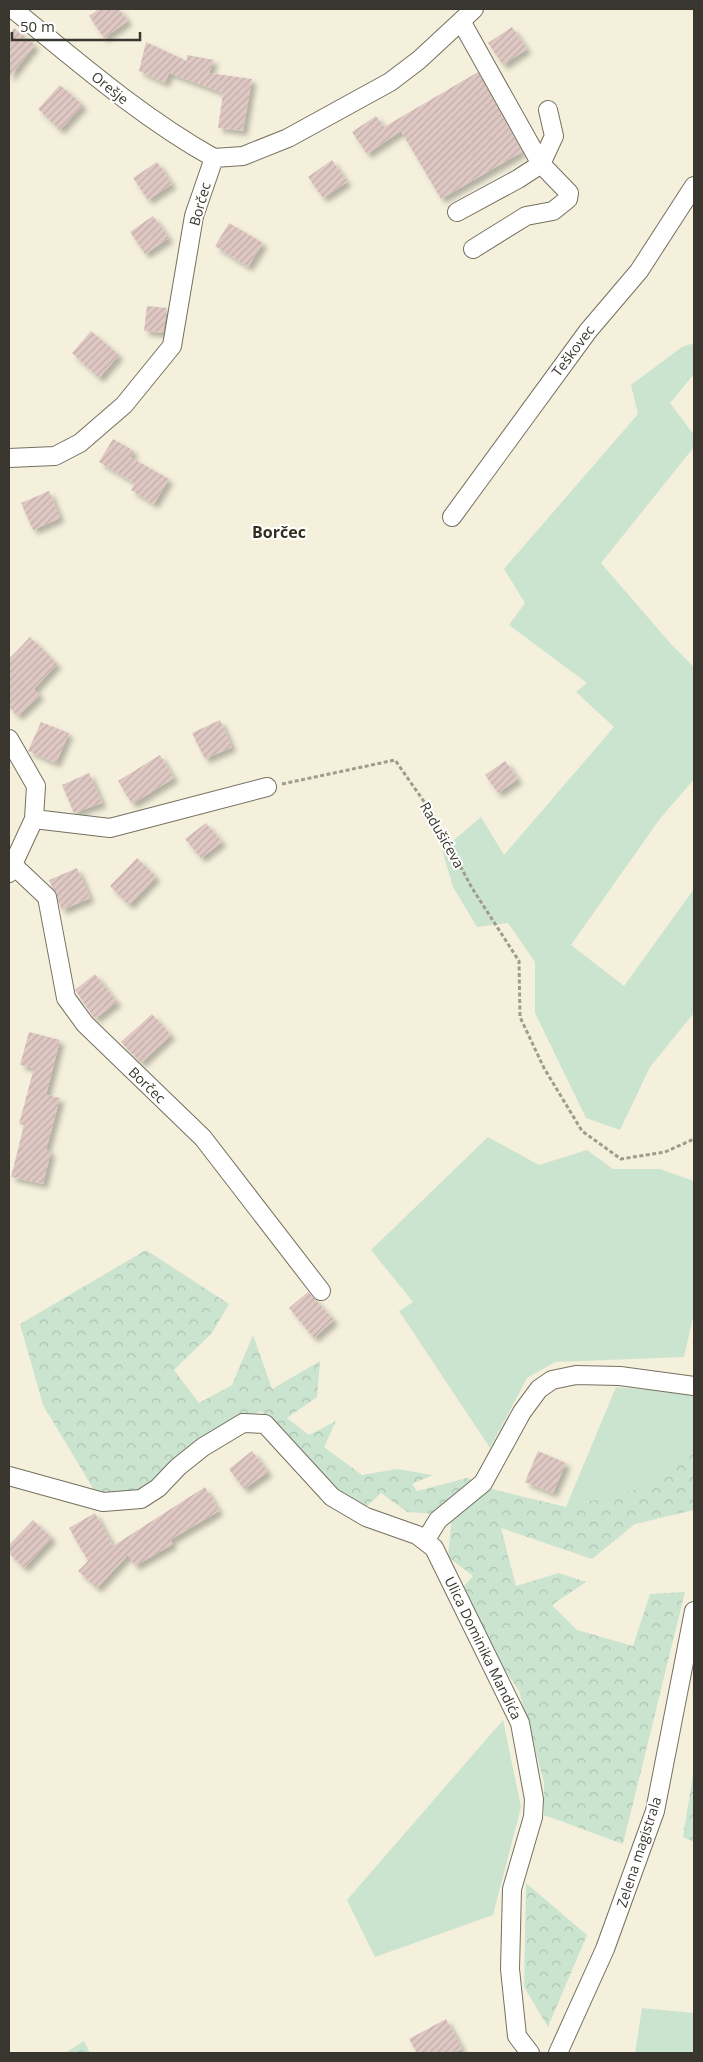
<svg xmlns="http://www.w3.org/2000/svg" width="703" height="2062" font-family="'Open Sans',sans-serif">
	<defs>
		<pattern id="forest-crowns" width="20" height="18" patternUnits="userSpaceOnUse" patternTransform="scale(1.25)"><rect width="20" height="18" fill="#cae4cf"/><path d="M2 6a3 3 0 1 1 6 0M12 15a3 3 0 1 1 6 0" fill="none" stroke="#aec4b2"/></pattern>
		<pattern id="building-hatch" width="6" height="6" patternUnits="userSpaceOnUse" patternTransform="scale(1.25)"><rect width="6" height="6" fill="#dfc8c3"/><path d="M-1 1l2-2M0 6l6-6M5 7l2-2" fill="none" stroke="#c0aca8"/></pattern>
		<filter id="shadow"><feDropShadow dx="4.5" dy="4.5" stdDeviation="2.5" flood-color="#0004"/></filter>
	</defs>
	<rect width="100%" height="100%" fill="#f5f0dc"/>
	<!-- grass -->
	<path fill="#cae4cf" d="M694 343V374L670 403 694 435V447L601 563 670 643 694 667V779L659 820 571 945 624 986 694 889V1013L650 1067 620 1130 586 1118 535 1013V962L508 923 477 927 453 887 442 850 481 817 504 855 614 727 576 692 587 683 509 625 525 603 504 569 638 414 631 385 682 347Z
		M488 1137 539 1165 587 1150 613 1169H660L694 1181V1313L684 1357 555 1362 527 1378 490 1448 399 1311 413 1302 371 1250Z
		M616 1387 694 1394V1452L633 1490 566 1507Z
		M503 1720 521 1807 493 1915 375 1957 347 1900Z
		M642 2008 694 2013V2053H635Z"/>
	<!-- forest -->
	<path fill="url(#forest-crowns)" d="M146 1250 229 1304 212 1333 174 1370 199 1403 232 1385 253 1335 272 1389 320 1361 317 1397 287 1418 309 1435 336 1421 324 1447 362 1475 397 1469 433 1475 412 1484 417 1491 467 1478 496 1490 566 1507 633 1490 694 1452V1510L635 1524 592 1559 501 1528 516 1586 559 1573 586 1582 552 1605 577 1630 633 1646 650 1594 685 1592 623 1844 544 1815V1782L519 1691 489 1645 462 1588 473 1576 448 1557 452 1515 407 1512 381 1493 367 1506 335 1489 261 1411 239 1421 175 1461 139 1490 97 1495 43 1405 20 1324Z
		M694 1768V1842L683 1837Z
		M526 1883 587 1935 548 2027 524 1987Z
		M84 2041 90 2053H65Z"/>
	<!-- building -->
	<path fill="url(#building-hatch)" filter="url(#shadow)" d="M99 9H119L128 21 104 38 89 16Z
		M512 27 527 49 503 65 488 43Z
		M14 28 35 45 9 78V35Z
		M146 42 187 61V55L214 60 209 73 252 79 243 131 218 128 223 93 169 73 165 83 139 71Z
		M478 72 522 152 441 199 401 131 367 154 352 132 376 116 384 127Z
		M60 85 83 105 60 130 38 109Z
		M332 160 347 182 323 198 308 177Z
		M157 162 172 184 148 200 133 178Z
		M153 216 169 238 145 254 130 232Z
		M229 223 263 243 248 267 215 246Z
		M147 306 167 308 163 333 144 331Z
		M91 331 119 355 99 378 72 353Z
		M113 439 134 451 130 457 169 479 154 504 131 490 135 483 99 462Z
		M49 491 60 518 33 530 21 503Z
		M30 637 57 664 34 689 40 695 18 716 9 707V659Z
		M220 720 232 747 205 759 192 733Z
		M41 722 69 733 56 763 28 751Z
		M160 755 174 778 132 804 118 781Z
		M505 761 518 779 498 793 485 775Z
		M89 773 102 803 74 813 62 785Z
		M206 823 222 842 201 858 185 839Z
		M137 858 156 877 129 905 110 886Z
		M77 868 90 898 62 910 49 880Z
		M95 974 117 1002 95 1019 75 990Z
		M152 1014 171 1035 141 1063 121 1042Z
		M29 1032 60 1040 46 1095 60 1098 46 1150 51 1151 43 1184 11 1177 24 1125 19 1124 34 1068 20 1065Z
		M308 1292 334 1320 314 1338 289 1308Z
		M252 1451 268 1472 244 1489 229 1469Z
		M538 1451 566 1463 553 1493 525 1482Z
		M205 1487 219 1511 170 1540 173 1544 135 1566 128 1555 97 1588 78 1571 88 1561 69 1528 95 1513 113 1546Z
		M33 1520 52 1538 24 1568 9 1553V1545Z
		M446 2019 462 2049 453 2053H417L409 2039Z"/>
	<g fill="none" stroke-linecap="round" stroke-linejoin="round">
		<!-- minor casing -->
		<g stroke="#75705f" stroke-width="20">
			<path id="minor" d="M13 9C78 62 141 117 214 158
				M214 158 243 156 288 138 390 82 419 60 474 9
				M457 212 518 179 541 164 461 21
				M473 249 526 216 553 211 568 199 569 193 541 164 554 136 548 110
				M9 458 55 456 80 443 124 405 172 346 194 216 214 158
				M452 517 588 331 639 271 694 186
				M9 739 36 786 34 819 9 873
				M34 819 110 828 267 787
				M12 864 47 897 66 998 85 1024 203 1138 321 1291
				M9 1476 103 1502 141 1499 158 1488 178 1467 203 1447 243 1423 265 1424 332 1497 366 1517 417 1535 434 1548 520 1723 534 1799 533 1817 512 1889 510 1969 517 2036 530 2053
				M425 1541 438 1520 483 1483 522 1412 539 1389 552 1380 576 1375 620 1376 694 1386
				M558 2053 605 1949 655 1811 694 1611"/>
		</g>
		<!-- path -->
		<path stroke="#9f9b8d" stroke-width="3" stroke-dasharray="4 2.5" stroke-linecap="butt" d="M282 784 395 760 432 813 472 888 519 961 520 1017 544 1068 582 1131 621 1159 665 1152 694 1139"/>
		<!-- minor -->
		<use href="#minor" stroke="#fff" stroke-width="18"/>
	</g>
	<g text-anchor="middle" stroke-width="4" stroke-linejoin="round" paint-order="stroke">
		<!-- street labels -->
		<g font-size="14" fill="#38362e" stroke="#fff">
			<text transform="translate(110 88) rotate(39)" y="5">Orešje</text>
			<text transform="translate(200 204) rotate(-74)" y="5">Borčec</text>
			<text transform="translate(573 351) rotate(-53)" y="5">Teškovec</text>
			<text transform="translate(442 835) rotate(60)" y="5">Radušićeva</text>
			<text transform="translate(147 1085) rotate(44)" y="5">Borčec</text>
			<text transform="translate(483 1648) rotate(64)" y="5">Ulica Dominika Mandića</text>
			<text transform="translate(639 1852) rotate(-72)" y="5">Zelena magistrala</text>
		</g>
		<!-- quarter labels -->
		<g font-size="16" font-weight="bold" fill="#332f1f" stroke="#fff">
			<text x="279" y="538">Borčec</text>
		</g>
	</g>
	<!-- border -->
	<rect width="703" height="2062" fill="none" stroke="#38362e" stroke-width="20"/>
	<!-- scale -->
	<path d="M12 32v8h128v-8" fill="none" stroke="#38362e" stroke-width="2.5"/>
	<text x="20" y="32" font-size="15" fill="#38362e" stroke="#ffffff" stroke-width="4" paint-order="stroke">50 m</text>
</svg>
